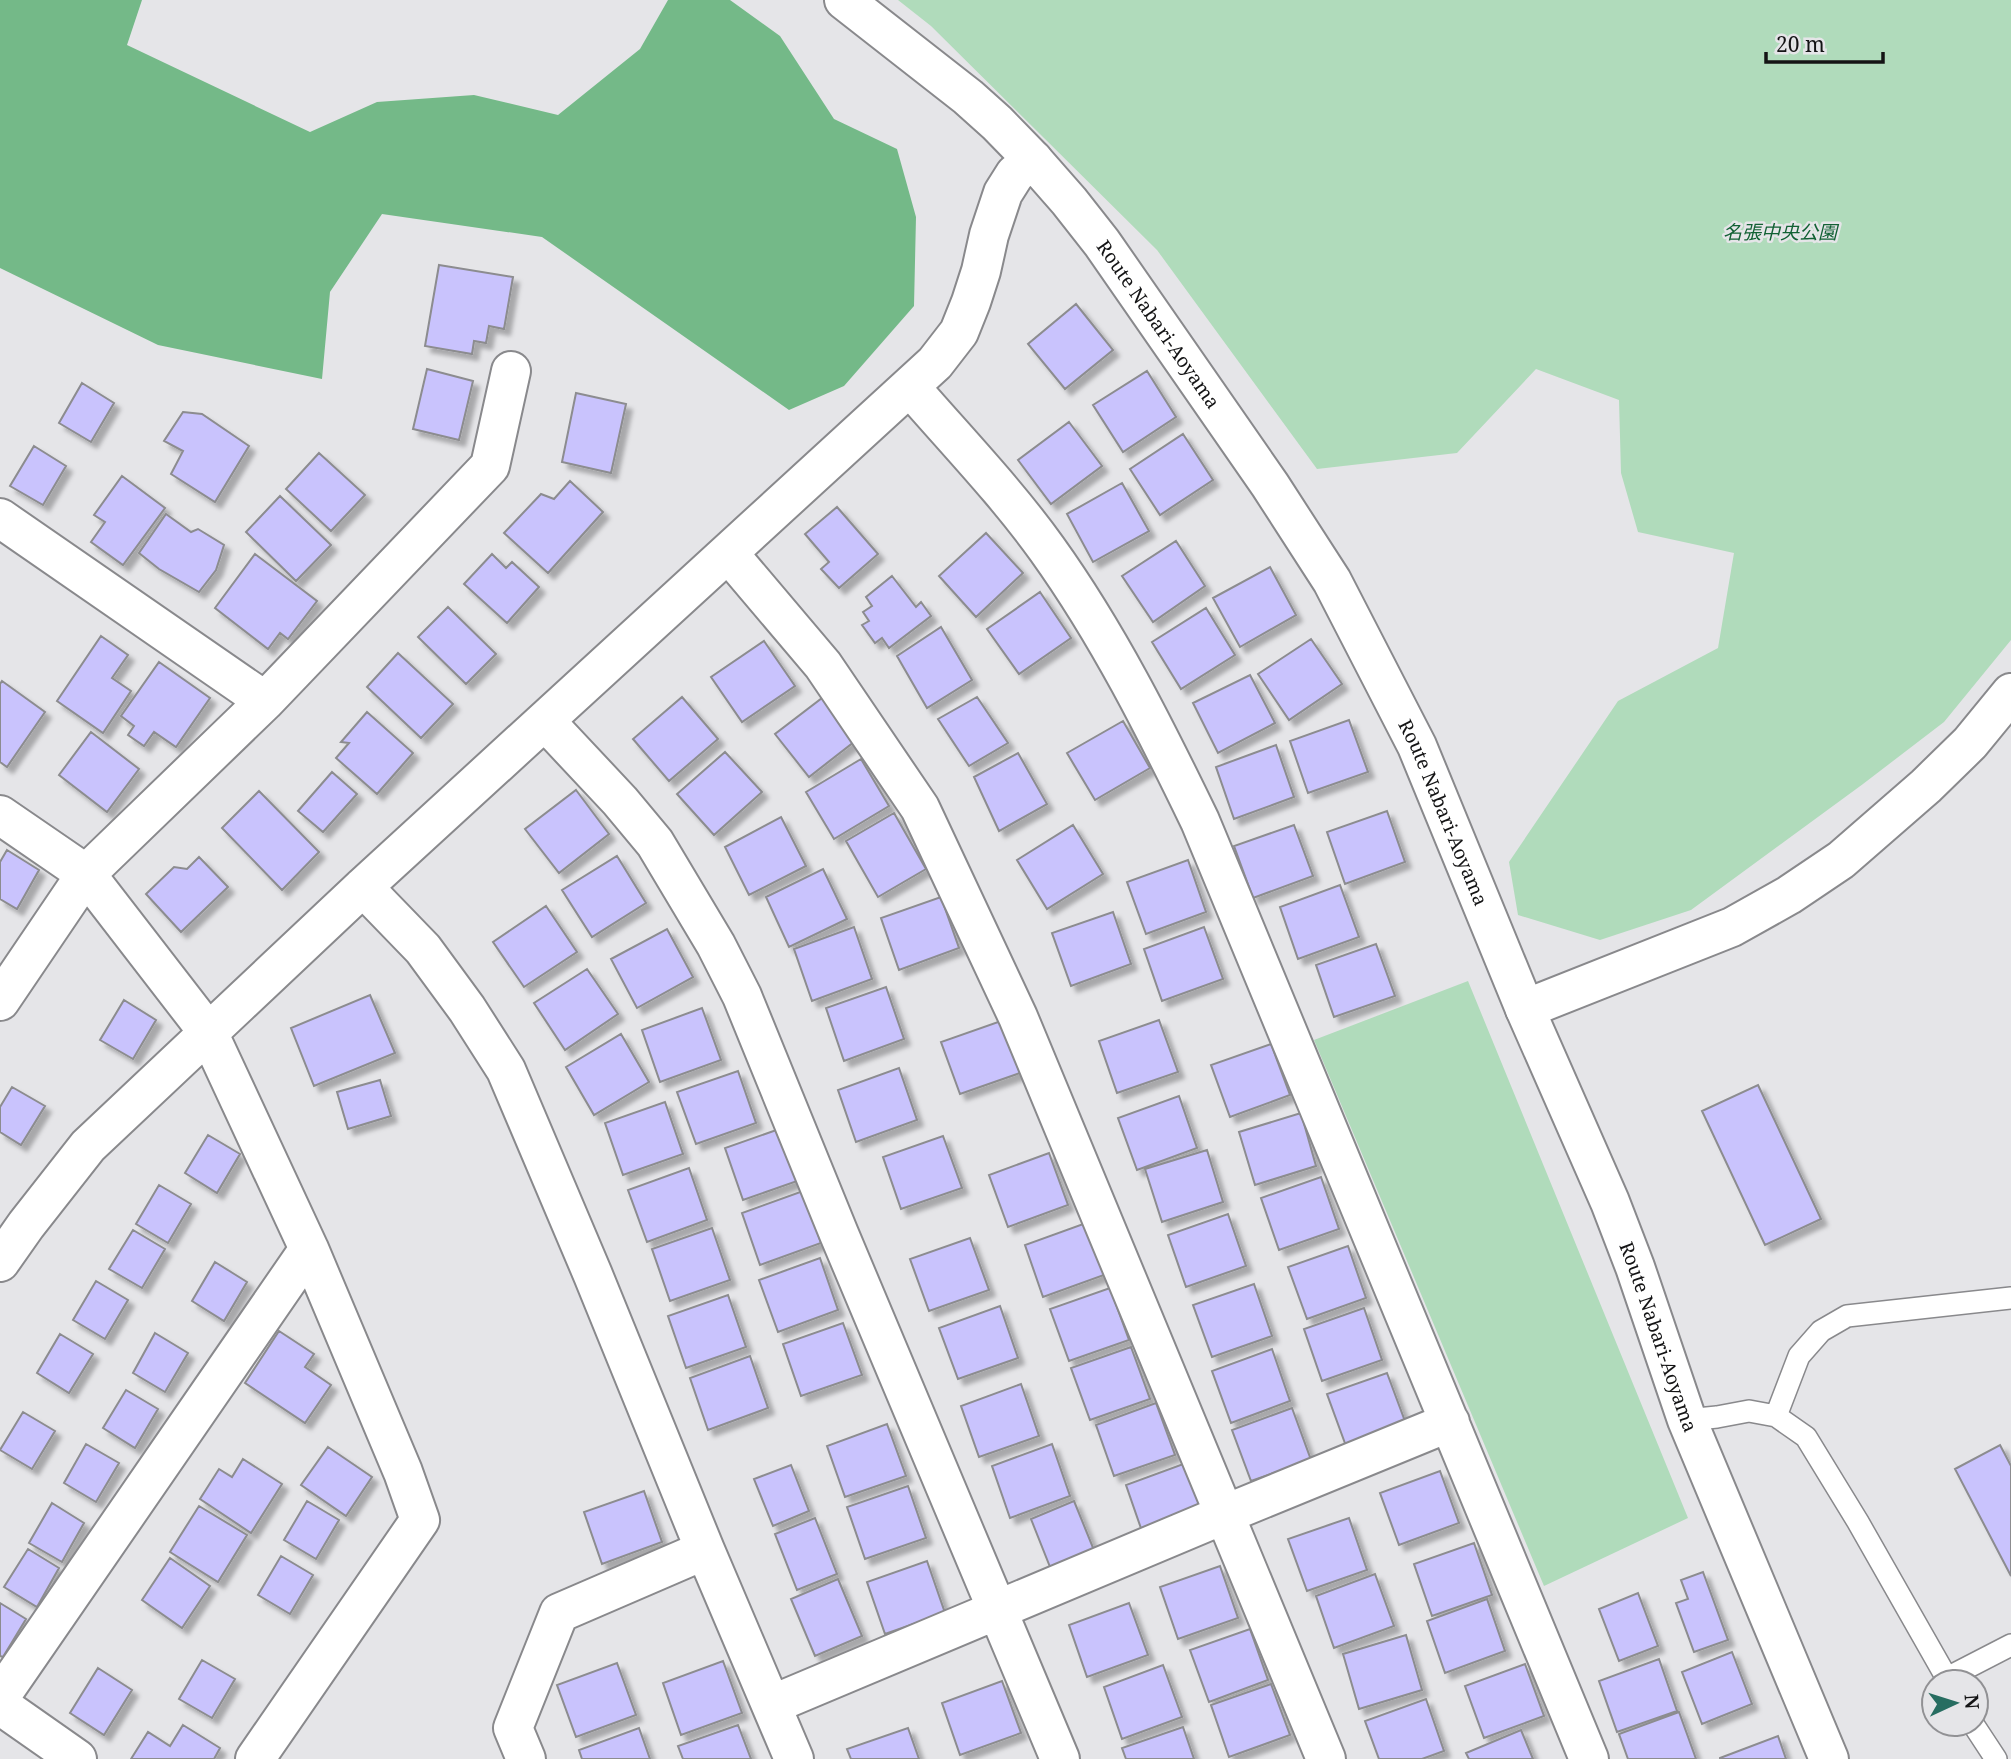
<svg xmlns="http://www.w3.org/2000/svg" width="2011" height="1759" font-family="'Noto Serif','Noto Sans JP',serif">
	<defs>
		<filter id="shadow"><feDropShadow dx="6" dy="6" stdDeviation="2" flood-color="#0004"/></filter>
	</defs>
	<rect width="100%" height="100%" fill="#e5e5e8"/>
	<!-- green -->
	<path fill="#b0dbbb" d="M898 0H2011V640L1944 722 1863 784 1691 910 1600 940 1518 915 1509 862 1618 701 1718 648 1734 553 1638 532 1621 473 1619 400 1536 369 1457 453 1317 469 1157 250 931 26Z
		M1468 981 1688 1518 1544 1586 1314 1040Z"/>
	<!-- forest -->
	<path fill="#74b988" d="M0 0H142L127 45 310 132 377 102 474 95 558 115 640 49 668 0H730L780 36 834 119 897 149 916 217 914 306 844 386 789 410 542 237 382 214 330 292 322 379 158 345 0 268Z"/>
	<!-- building -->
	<path fill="#c9c3fd" stroke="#8c8c8f" stroke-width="2" filter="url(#shadow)" d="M439 265 513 277 504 329 489 326 486 343 474 341 472 354 425 346Z
		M1076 304 1113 350 1065 389 1028 344Z
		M427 369 473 381 459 440 413 429Z
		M1147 371 1176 417 1123 452 1093 405Z
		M82 383 114 403 91 442 59 423Z
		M576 393 626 404 611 473 562 462Z
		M183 412 202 414 249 446 215 502 171 474 183 451 164 441Z
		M1069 422 1102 466 1051 504 1018 460Z
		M1183 434 1213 480 1160 515 1130 469Z
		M34 446 66 466 43 505 10 486Z
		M319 453 365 495 331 531 286 489Z
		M122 476 165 508 123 565 91 542 105 522 94 515Z
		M570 481 603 512 548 573 504 533 541 494 554 499Z
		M1122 483 1149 531 1093 562 1067 514Z
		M280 496 331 545 296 581 246 532Z
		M837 507 878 554 839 588 821 569 829 562 805 534Z
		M166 514 191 532 198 529 224 545 216 570 199 592 159 569 139 553Z
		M986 533 1023 573 976 617 939 576Z
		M1176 541 1205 586 1153 622 1122 576Z
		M255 554 317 601 288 639 280 633 268 649 215 608Z
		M492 554 506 568 512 562 539 587 507 623 464 584Z
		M1270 567 1296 615 1240 647 1213 598Z
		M892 576 916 607 921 602 931 616 889 648 882 638 875 643 862 625 869 621 863 612 872 606 866 597Z
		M1040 592 1071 638 1019 674 987 629Z
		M448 607 496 654 466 684 418 637Z
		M1206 608 1235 655 1181 689 1152 642Z
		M941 627 972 680 927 708 897 656Z
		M101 636 128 655 112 678 131 691 103 733 57 701Z
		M1311 639 1342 684 1289 720 1258 674Z
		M764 641 795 686 742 722 711 677Z
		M398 653 453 704 421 738 367 687Z
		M159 662 210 698 176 747 154 732 144 746 128 735 134 726 121 716Z
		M1250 675 1275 723 1218 753 1193 703Z
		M2 681 45 712 7 767 0 762V684Z
		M826 695 859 738 809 777 775 734Z
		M682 697 718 739 669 781 633 739Z
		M977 697 1008 743 969 766 938 719Z
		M367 712 413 753 377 794 336 758 349 743 341 742Z
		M1349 720 1368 772 1308 793 1290 741Z
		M1123 721 1150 768 1095 800 1067 753Z
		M91 732 139 769 107 812 59 775Z
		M1276 745 1294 797 1234 819 1216 767Z
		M725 752 762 792 714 835 677 794Z
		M1018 753 1047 804 999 831 974 777Z
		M861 759 889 806 834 839 806 792Z
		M332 772 357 794 323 832 298 811Z
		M576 790 609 834 559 873 525 829Z
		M259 791 319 852 282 890 222 828Z
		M1387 811 1405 862 1345 884 1327 832Z
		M894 813 926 869 878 897 846 841Z
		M781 817 806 866 749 895 725 847Z
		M1073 825 1103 874 1047 909 1017 860Z
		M1294 825 1313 876 1253 898 1234 846Z
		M7 850 39 870 17 909 0 899V862Z
		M617 856 646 903 592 937 562 890Z
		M199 857 228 887 181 932 146 894 174 867 187 869Z
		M1188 860 1206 912 1146 934 1127 882Z
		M823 869 847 919 789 947 766 897Z
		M1340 885 1359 937 1298 959 1280 907Z
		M941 897 959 948 899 970 881 918Z
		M546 906 577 952 524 987 493 942Z
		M1113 912 1131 964 1071 986 1052 933Z
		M854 927 872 979 812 1001 794 949Z
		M1204 927 1223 979 1162 1001 1144 949Z
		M667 929 693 977 637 1008 611 959Z
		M1376 944 1395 996 1334 1017 1316 965Z
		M587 969 618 1014 565 1050 534 1003Z
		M886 987 904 1039 844 1061 826 1008Z
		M370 995 395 1053 314 1086 291 1028Z
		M124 1000 156 1020 133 1059 100 1040Z
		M702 1008 721 1060 660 1082 642 1030Z
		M1159 1020 1178 1072 1117 1093 1099 1041Z
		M1001 1021 1020 1073 960 1094 941 1042Z
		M621 1034 649 1082 594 1115 566 1067Z
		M1271 1044 1290 1095 1230 1117 1211 1065Z
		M899 1068 917 1120 856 1142 838 1090Z
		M738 1071 756 1123 696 1144 677 1092Z
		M380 1080 391 1116 348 1129 337 1092Z
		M1758 1085 1821 1219 1765 1245 1702 1111Z
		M12 1087 45 1106 21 1145 0 1132V1107Z
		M1179 1096 1197 1148 1137 1170 1118 1118Z
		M665 1102 683 1154 623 1175 605 1123Z
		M1301 1113 1316 1166 1255 1185 1239 1132Z
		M785 1127 803 1179 743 1200 725 1148Z
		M208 1135 240 1154 217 1193 185 1173Z
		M943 1136 962 1188 901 1209 883 1157Z
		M1207 1150 1223 1202 1162 1222 1145 1169Z
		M1049 1153 1068 1205 1008 1227 989 1175Z
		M689 1168 707 1220 647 1242 628 1190Z
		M1321 1177 1339 1229 1279 1250 1261 1198Z
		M159 1185 191 1204 168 1243 136 1224Z
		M803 1191 821 1243 760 1265 742 1213Z
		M1228 1214 1246 1266 1186 1287 1168 1235Z
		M1086 1223 1104 1275 1043 1297 1025 1245Z
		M712 1228 730 1280 670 1301 652 1249Z
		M133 1230 165 1249 142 1288 109 1269Z
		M970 1238 989 1290 929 1311 910 1259Z
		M1348 1246 1366 1298 1307 1319 1288 1267Z
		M820 1258 838 1310 778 1332 759 1280Z
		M215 1262 247 1282 224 1321 192 1301Z
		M96 1281 128 1300 105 1339 73 1320Z
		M1254 1284 1272 1336 1212 1357 1193 1305Z
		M1110 1288 1129 1340 1069 1361 1050 1309Z
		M728 1295 746 1347 686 1368 668 1316Z
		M1000 1306 1018 1358 958 1379 939 1328Z
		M1364 1308 1382 1360 1322 1381 1304 1329Z
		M843 1323 862 1375 801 1396 783 1344Z
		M279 1331 314 1354 305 1367 331 1385 305 1423 245 1383Z
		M155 1333 188 1353 165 1392 133 1373Z
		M60 1334 93 1354 69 1393 37 1373Z
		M1131 1347 1150 1399 1090 1420 1071 1368Z
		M1272 1349 1290 1401 1231 1423 1212 1371Z
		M750 1356 768 1408 708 1430 690 1378Z
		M1387 1373 1406 1424 1346 1446 1327 1394Z
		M1021 1384 1039 1436 979 1457 961 1406Z
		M126 1390 158 1409 135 1448 103 1428Z
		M1156 1403 1175 1455 1114 1476 1096 1425Z
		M1292 1408 1311 1460 1251 1481 1232 1430Z
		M23 1412 55 1431 32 1469 0 1450Z
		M887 1424 906 1476 845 1497 827 1446Z
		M86 1444 119 1463 96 1502 64 1483Z
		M1052 1444 1070 1496 1010 1518 992 1466Z
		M2000 1445 2011 1466V1576L1955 1469Z
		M328 1447 372 1477 346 1516 301 1485Z
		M243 1459 282 1484 251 1533 200 1499 219 1469 232 1477Z
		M1186 1463 1204 1515 1144 1537 1126 1485Z
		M791 1465 809 1511 773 1526 754 1479Z
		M1440 1471 1459 1523 1399 1545 1380 1493Z
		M908 1486 926 1538 865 1559 847 1507Z
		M644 1491 662 1542 602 1564 584 1512Z
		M307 1501 339 1520 316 1559 284 1540Z
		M1074 1501 1100 1565 1056 1582 1031 1519Z
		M52 1503 84 1523 62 1562 29 1543Z
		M199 1506 247 1535 218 1582 170 1552Z
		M815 1518 837 1574 797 1590 775 1534Z
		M1349 1518 1367 1570 1307 1591 1288 1539Z
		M1474 1543 1492 1595 1432 1616 1414 1564Z
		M28 1549 59 1568 37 1607 4 1587Z
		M281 1556 313 1575 290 1614 258 1595Z
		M170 1558 210 1586 182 1628 142 1600Z
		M927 1561 945 1613 885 1634 867 1582Z
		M1220 1566 1238 1618 1178 1639 1160 1587Z
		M1703 1572 1728 1640 1694 1652 1676 1603 1688 1599 1681 1580Z
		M1375 1574 1394 1626 1334 1648 1316 1596Z
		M838 1579 862 1636 815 1656 791 1599Z
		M1638 1593 1658 1646 1619 1661 1599 1609Z
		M1487 1599 1505 1651 1445 1673 1427 1621Z
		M0 1603 26 1619 3 1657 0 1656Z
		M1129 1603 1148 1655 1087 1677 1069 1625Z
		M1250 1629 1268 1680 1209 1702 1190 1650Z
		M1406 1635 1422 1690 1359 1709 1343 1654Z
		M1732 1652 1752 1704 1702 1724 1682 1672Z
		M1659 1659 1677 1711 1617 1732 1599 1681Z
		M202 1660 235 1679 212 1718 179 1699Z
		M723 1661 742 1713 681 1735 663 1683Z
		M617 1663 636 1715 576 1737 557 1685Z
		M1525 1664 1544 1716 1484 1738 1465 1686Z
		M1163 1665 1182 1717 1122 1739 1104 1687Z
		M98 1668 132 1690 104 1735 70 1713Z
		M1002 1681 1021 1733 960 1755 942 1703Z
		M1271 1684 1290 1735 1229 1757 1211 1705Z
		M1426 1699 1444 1751 1422 1759H1379L1365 1721Z
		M1679 1712 1696 1759H1628L1619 1734Z
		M183 1725 220 1748 214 1759H131L148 1732 170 1746Z
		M738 1725 751 1759H683L678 1746Z
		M1183 1727 1194 1759H1126L1122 1748Z
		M639 1728 650 1759H582L579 1750Z
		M908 1728 919 1759H851L847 1749Z
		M1521 1730 1533 1759H1469L1466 1753Z
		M1778 1736 1786 1759H1720V1758Z"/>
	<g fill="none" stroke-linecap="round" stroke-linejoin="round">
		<!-- service casing -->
		<g stroke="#89898c" stroke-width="24">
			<path id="service" d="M1776 1416 1799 1356 1821 1331 1847 1316 2011 1298
				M1687 1420 1717 1417 1749 1411 1776 1416 1806 1437 1858 1522 1949 1682
				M1947 1678 2011 1645
				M1973 1724 1996 1759"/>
		</g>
		<!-- minor casing -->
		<g stroke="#89898c" stroke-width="42">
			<path id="minor" d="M910 387C955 439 1007 493 1047 549 1108 634 1155 728 1200 821L1589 1759
				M0 518 265 701
				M729 554 823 665 920 808 1018 1017 1326 1759
				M545 721 620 801 655 843 716 945 742 996 839 1234 1060 1759
				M0 815 86 874 208 1032 309 1249 403 1472 420 1520 255 1759
				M363 887 423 949 467 1009 506 1070 593 1275 705 1550 794 1759
				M0 1001 86 874 265 701 490 466 511 371
				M0 1262 26 1225 88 1146 363 887 935 363 959 332 971 302 981 271 989 235 1003 193 1015 174 1033 160
				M0 1697 309 1249
				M0 1705 77 1759
				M771 1705 1223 1515 1450 1422
				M526 1759 513 1728 559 1613 705 1550"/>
		</g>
		<!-- tertiary casing -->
		<g stroke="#89898c" stroke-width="42">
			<path id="tertiary" d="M1525 1009 1732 927 1789 895 1841 860 1926 786 1970 743 2011 693"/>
		</g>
		<!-- secondary casing -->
		<g stroke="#89898c" stroke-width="42">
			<g id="secondary">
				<path id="s1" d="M844 0 968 97 997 123 1033 160 1069 201 1102 243 1270 485 1332 581 1417 746 1525 1009 1610 1202 1635 1267 1687 1420 1829 1759"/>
			</g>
		</g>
		<!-- service -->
		<use href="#service" stroke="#fff" stroke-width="21"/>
		<!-- minor -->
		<use href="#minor" stroke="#fff" stroke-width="38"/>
		<!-- tertiary -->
		<use href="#tertiary" stroke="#fff" stroke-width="38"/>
		<!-- secondary -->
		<use href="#secondary" stroke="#fff" stroke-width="38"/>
	</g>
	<g text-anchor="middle" stroke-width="5" stroke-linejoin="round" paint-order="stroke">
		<!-- park labels -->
		<g font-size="19" font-style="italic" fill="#126134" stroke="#e5e5e8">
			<text x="1780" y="239">名張中央公園</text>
		</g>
		<!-- street labels -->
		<g font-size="19" fill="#141415" stroke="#e5e5e8">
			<text dy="7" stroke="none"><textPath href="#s1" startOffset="455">Route Nabari-Aoyama</textPath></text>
			<text dy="7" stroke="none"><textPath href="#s1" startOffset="1022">Route Nabari-Aoyama</textPath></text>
			<text dy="7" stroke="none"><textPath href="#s1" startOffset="1589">Route Nabari-Aoyama</textPath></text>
		</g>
	</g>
	<!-- north arrow -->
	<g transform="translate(1955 1703) rotate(86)"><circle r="33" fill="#e5e5e8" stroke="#919194" stroke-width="2"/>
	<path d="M0-5L12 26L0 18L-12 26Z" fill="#276d61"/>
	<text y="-10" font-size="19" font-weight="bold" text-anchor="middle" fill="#141415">N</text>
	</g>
	<!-- scale -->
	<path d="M1766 52v10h117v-10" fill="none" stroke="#141415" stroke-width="3.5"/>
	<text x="1776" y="52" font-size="21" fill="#141415" stroke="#e5e5e8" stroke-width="5" paint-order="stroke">20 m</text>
</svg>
